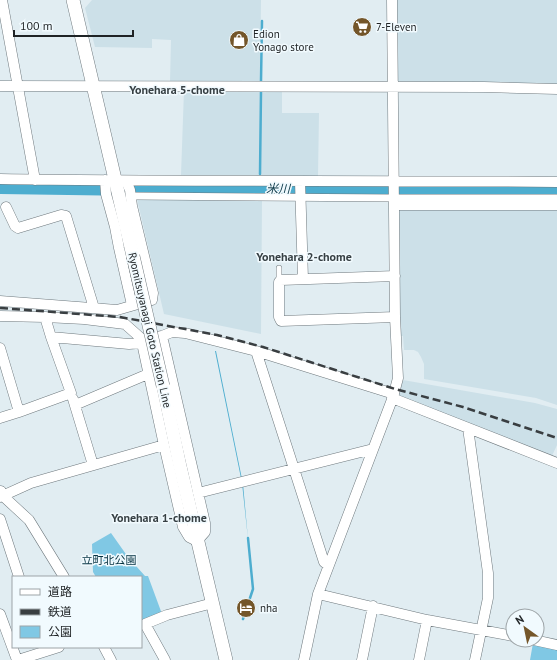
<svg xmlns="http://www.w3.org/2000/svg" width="557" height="660" font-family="'PT Sans','Noto Sans JP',sans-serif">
	<rect width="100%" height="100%" fill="#e1edf2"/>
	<!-- built -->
	<path fill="#cce0e8" d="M92 0H261L260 81 170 82 171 40 152 39V48L95 47 85 8Z
		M396 0H557V85L398 84Z
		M184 90 282 91V113H319L318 176 259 177 255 175H181Z
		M137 199 262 200 261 334 164 314Z
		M397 209H557V405L536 398 424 379V364L421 357 418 352 414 350H404L403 336H400Z
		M403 380 535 403 557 409V445L551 458 397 396Z"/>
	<!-- green -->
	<path fill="#80c8e4" d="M111 533 128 557 145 576H148L162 614 141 622V577H96L93 572 92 544Z
		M533 643 557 648V660H530Z"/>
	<!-- water -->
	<path fill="#4dadcf" d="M215 351H216L243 484 248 539 242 483Z"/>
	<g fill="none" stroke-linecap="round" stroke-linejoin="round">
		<!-- stream -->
		<path stroke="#4dadcf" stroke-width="2.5" d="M261 81 262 21
			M260 174 261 91
			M243 619 253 589 248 538"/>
		<!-- river -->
		<path stroke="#4dadcf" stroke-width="14" d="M0 187 342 192H557"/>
		<!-- service casing -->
		<g stroke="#6f797e" stroke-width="6">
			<path id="service" d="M279 268V280"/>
		</g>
		<!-- pedestrian casing -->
		<g stroke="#6f797e" stroke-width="8">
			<path id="pedestrian" d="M136 196 394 198H557"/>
		</g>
		<!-- minor casing -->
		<g stroke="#6f797e" stroke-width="11">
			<path id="minor" d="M2 0 35 180
				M0 86 484 87 557 89
				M0 179C186 182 371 180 557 182
				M105 180 106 194 115 227 119 248 132 305
				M300 181 303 279
				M394 205H557
				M6 207 15 226 18 228 61 215 66 216 94 308
				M395 276 281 280 279 282V317L281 321 395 317
				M0 301 117 310 152 300 153 293 132 206 130 190 126 181
				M0 316 45 317 51 337 129 344 142 343 143 340 162 336 205 523V532L197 541 189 537 183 527 164 445 142 343
				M45 317 84 319 125 324 143 340
				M162 336 172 332 185 333 256 351
				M0 348 19 412 0 418
				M392 398 557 463
				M73 399 93 465
				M75 405 148 374
				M19 412 71 393 51 337
				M468 428 488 573V598L475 660
				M1 491 3 496 29 520 64 577
				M198 493 373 449
				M0 497 31 483 164 445
				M0 519 19 577
				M328 565 324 562 256 351 394 394
				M318 594 427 620 513 636
				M0 614 17 660
				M534 640 557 645
				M104 647 111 660
				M18 660 59 647
				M165 660 145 624 167 615 213 603
				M304 660 318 594 393 397 398 378 395 317 392 0
				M362 660 373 606
				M419 660 427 620"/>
		</g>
		<!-- secondary casing -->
		<g stroke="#6f797e" stroke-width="14">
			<path id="secondary" d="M73 0 133 256
				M163 386 180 466 226 660"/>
		</g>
		<!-- service -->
		<use href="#service" stroke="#fff" stroke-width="5"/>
		<!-- pedestrian -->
		<use href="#pedestrian" stroke="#fff" stroke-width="7"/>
		<!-- minor -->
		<use href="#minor" stroke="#fff" stroke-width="10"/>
		<!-- secondary -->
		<use href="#secondary" stroke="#fff" stroke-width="13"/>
		<!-- rail -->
		<path stroke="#393e41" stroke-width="2.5" stroke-dasharray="8 4" stroke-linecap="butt" d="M0 308 120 317 217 335 263 347 395 389 463 407 557 438"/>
		<!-- secondary-bridge casing -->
		<g stroke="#6f797e" stroke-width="14" stroke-linecap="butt">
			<path id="secondary-bridge" d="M133 256 163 386"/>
		</g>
		<!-- secondary-bridge -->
		<use href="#secondary-bridge" stroke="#fff" stroke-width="13"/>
	</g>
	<!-- icons -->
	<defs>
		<g id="supermarket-disc" transform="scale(1)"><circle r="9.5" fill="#74562a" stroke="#f1fafe"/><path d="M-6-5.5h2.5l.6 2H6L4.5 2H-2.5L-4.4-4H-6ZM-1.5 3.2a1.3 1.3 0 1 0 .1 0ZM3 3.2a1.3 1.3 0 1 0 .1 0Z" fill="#fff"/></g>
		<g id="shop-disc" transform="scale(1)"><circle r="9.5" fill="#74562a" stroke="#f1fafe"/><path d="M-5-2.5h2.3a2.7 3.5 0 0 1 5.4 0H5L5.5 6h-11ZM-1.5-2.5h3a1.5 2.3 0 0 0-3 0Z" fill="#fff"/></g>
		<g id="hotel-disc" transform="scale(1)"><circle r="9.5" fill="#74562a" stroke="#f1fafe"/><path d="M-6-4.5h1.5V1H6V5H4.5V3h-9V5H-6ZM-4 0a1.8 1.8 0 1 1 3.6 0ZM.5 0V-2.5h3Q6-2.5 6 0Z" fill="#fff"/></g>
	</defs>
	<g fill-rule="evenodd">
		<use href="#supermarket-disc" x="362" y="27"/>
		<use href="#shop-disc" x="239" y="40"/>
		<use href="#hotel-disc" x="246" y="608"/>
	</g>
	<g text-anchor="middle" stroke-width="3" stroke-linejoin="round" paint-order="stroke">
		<!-- poi labels -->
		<g font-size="11" fill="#1f2325" stroke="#f1fafe" text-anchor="start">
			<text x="376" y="31">7-Eleven</text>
			<text x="253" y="38">Edion<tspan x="253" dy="13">Yonago store</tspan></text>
			<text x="260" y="612">nha</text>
		</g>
		<!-- street labels -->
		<g font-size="11" fill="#1f2325" stroke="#f1fafe">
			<text transform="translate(150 330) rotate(77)" y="4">Ryomitsuyanagi Goto Station Line</text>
		</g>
		<!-- park labels -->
		<g font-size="11" fill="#043140" stroke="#f1fafe">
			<text x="109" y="564">立町北公園</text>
		</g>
		<!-- neighbourhood labels -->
		<g font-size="12" font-weight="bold" fill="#363f43" stroke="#f1fafe">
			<text x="177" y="94">Yonehara 5-chome</text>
			<text x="304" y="261">Yonehara 2-chome</text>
			<text x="159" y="522">Yonehara 1-chome</text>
		</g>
		<!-- water labels -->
		<g font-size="12" font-style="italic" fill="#0c3847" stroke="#f1fafe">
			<text transform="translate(278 189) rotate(1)" y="4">米川</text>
		</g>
	</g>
	<!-- legend -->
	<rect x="12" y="576" width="130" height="72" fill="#f1fafe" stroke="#9da4a7"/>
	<rect x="20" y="589" width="20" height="6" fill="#ffffff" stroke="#9da4a7"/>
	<text x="48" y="596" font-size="12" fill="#1f2325">道路</text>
	<rect x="20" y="609" width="20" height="6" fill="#393e41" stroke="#9da4a7"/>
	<text x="48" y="616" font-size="12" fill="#1f2325">鉄道</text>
	<rect x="20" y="626" width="20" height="12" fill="#80c8e4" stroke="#9da4a7"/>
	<text x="48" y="636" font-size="12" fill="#1f2325">公園</text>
	<!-- north arrow -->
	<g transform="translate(525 628) rotate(327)"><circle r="19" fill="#f1fafe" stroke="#9da4a7"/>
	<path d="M0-3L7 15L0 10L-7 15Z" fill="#74562a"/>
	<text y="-6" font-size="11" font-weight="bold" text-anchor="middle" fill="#1f2325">N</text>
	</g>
	<!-- scale -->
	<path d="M14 30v6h119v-6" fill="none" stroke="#1f2325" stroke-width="2"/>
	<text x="20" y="30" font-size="12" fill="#1f2325" stroke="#f1fafe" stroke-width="3" paint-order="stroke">100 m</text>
</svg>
